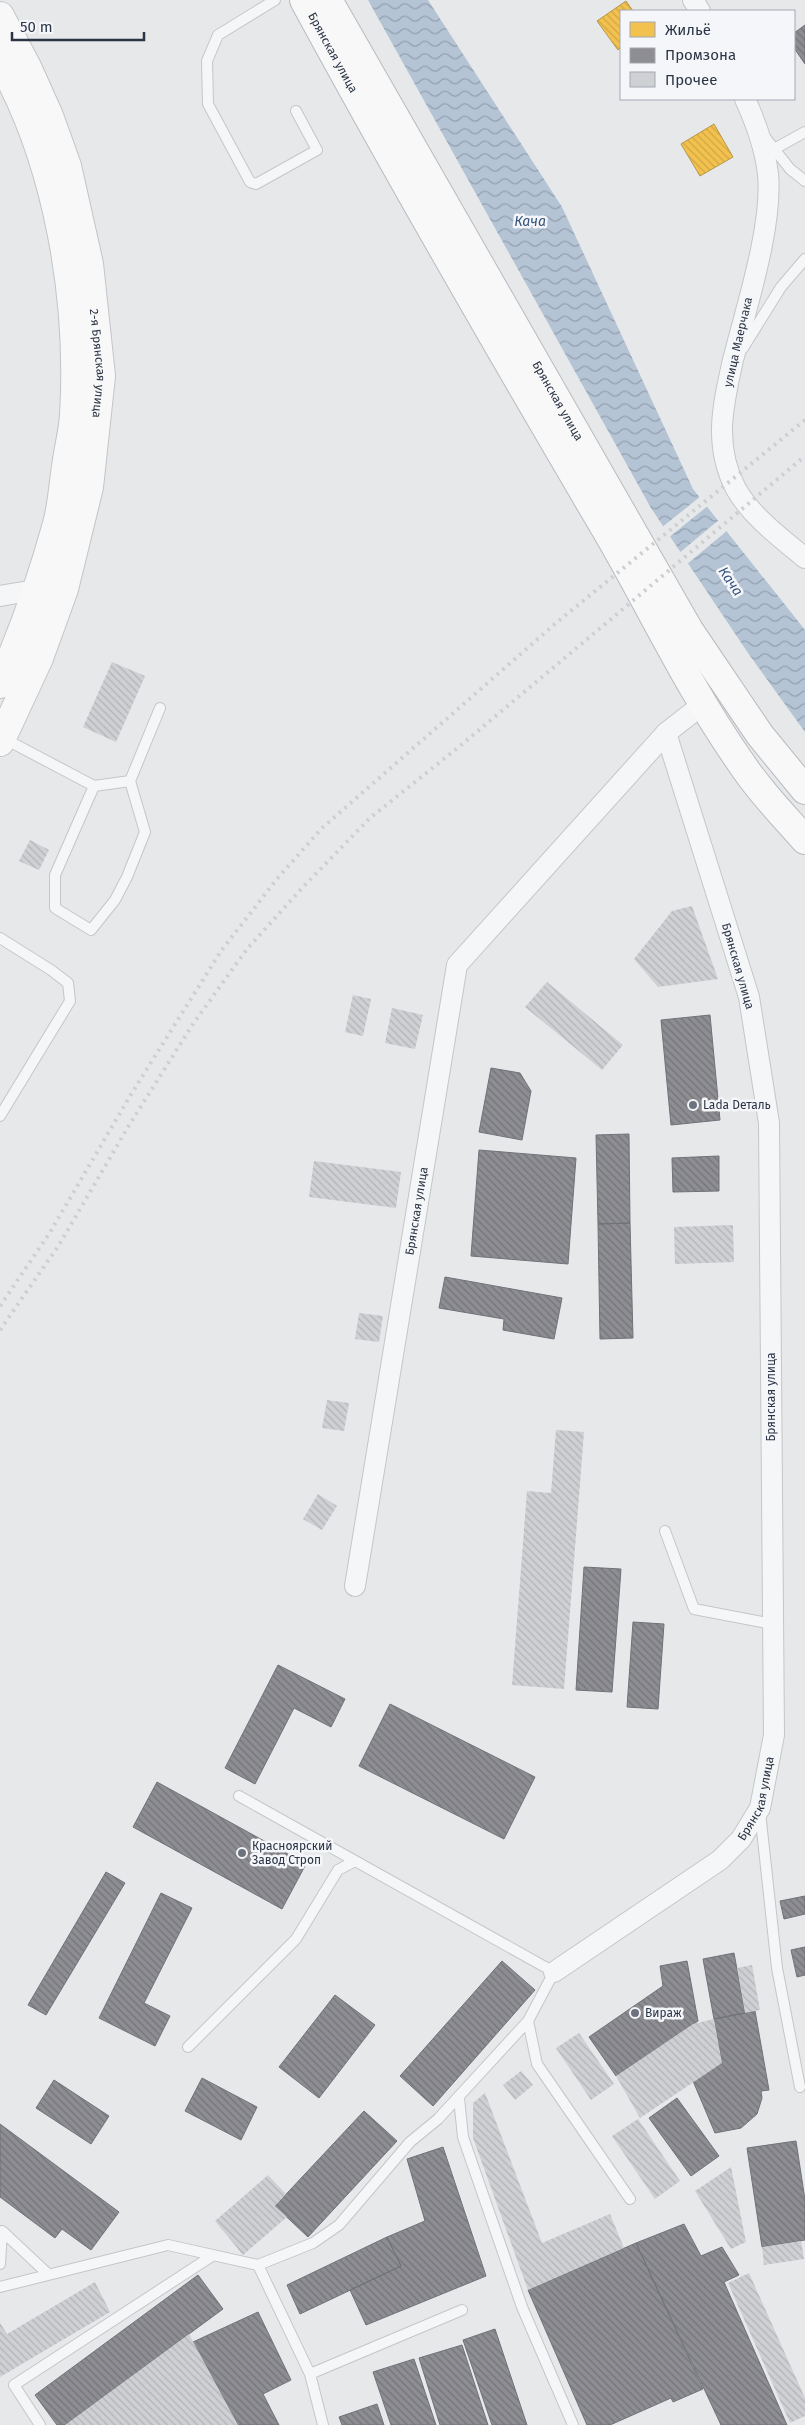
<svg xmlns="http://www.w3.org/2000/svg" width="805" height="2425" font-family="'Fira Sans',sans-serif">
	<defs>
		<pattern id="water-waves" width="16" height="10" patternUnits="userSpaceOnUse" patternTransform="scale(1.25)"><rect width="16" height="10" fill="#b4c4d5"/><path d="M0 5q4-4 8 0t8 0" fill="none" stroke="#93a0af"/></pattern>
		<pattern id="homes-back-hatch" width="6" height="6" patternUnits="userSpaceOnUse" patternTransform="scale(1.25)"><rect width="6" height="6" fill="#f2c14e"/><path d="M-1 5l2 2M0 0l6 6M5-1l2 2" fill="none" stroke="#d0a645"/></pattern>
		<pattern id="industry-back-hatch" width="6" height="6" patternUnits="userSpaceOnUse" patternTransform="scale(1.25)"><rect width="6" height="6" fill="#8d8d92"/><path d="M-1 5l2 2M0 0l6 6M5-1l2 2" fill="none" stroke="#737479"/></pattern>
		<pattern id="building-back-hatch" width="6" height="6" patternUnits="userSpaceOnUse" patternTransform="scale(1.25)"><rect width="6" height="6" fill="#ced0d3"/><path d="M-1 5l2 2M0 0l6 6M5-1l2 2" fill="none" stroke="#b1b3b6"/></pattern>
	</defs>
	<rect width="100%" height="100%" fill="#e6e8ea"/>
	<!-- water -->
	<path fill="url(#water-waves)" d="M368 0H428L562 207 693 489 805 630V732L748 653 651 508Z"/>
	<!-- pier -->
	<path fill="#e6e8ea" d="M701 496 709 505 668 538 661 528Z
		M720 519 728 530 686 565 678 554Z"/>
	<!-- homes -->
	<path fill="url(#homes-back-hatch)" stroke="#b6974b" d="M626 1 633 11H621V47L618 50 597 21Z
		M714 124 733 157 700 176 681 144Z"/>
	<!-- industry -->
	<path fill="url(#industry-back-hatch)" stroke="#70727b" d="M805 25V64L794 48V33Z
		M710 1015 720 1120 671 1125 661 1020Z
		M491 1068 520 1073 531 1091 522 1140 479 1132Z
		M629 1134 630 1223 598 1224 596 1135Z
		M479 1150 576 1158 568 1264 471 1256Z
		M719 1156V1191L673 1192 672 1158Z
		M630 1223 633 1338 600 1339 598 1224Z
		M445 1277 562 1298 554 1339 503 1330 504 1319 439 1308Z
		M584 1567 621 1569 612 1692 576 1690Z
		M633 1622 664 1624 658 1709 627 1707Z
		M278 1665 345 1699 331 1727 294 1708 255 1784 225 1768Z
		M390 1704 535 1777 504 1839 359 1766Z
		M157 1782 306 1864 282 1909 133 1827Z
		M106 1872 125 1883 46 2015 28 2005Z
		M161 1893 192 1908 144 2003 170 2016 155 2046 99 2018Z
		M805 1896V1914L784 1919 780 1901Z
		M805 1947V1975L797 1977 791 1950Z
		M734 1953 745 2013 714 2019 703 1959Z
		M502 1961 535 1990 433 2106 400 2076Z
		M687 1961 698 2021 616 2076 589 2037 663 1986 660 1966Z
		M335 1995 375 2025 319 2098 279 2067Z
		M755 2011 769 2090 761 2091 762 2098 757 2114 741 2128 715 2133 693 2081 722 2063 714 2019Z
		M202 2078 257 2107 241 2140 185 2111Z
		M54 2080 109 2116 91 2144 36 2108Z
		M677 2098 719 2156 691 2176 649 2118Z
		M364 2111 397 2141 308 2237 275 2206Z
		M0 2124 119 2212 91 2250 62 2229 55 2238 0 2197Z
		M796 2141 805 2200V2240L762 2247 747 2148Z
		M443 2147 486 2276 366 2325 350 2290 401 2266 387 2237 425 2221 407 2159Z
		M684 2224 701 2256 722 2247 739 2275 724 2282 787 2425H721L636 2243Z
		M387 2237 401 2266 300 2314 287 2285Z
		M636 2243 703 2389 673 2402 671 2398 610 2425H587L528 2290Z
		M198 2275 223 2309 65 2425H57L35 2395Z
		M258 2312 291 2380 263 2394 279 2425H238L193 2342Z
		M495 2329 527 2425H492L463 2340Z
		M462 2345 488 2425H440L419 2358Z
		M414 2359 436 2425H391L373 2372Z
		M377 2404 384 2425H342L339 2417Z"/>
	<!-- building -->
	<path fill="url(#building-back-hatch)" d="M112 662 145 676 116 742 83 727Z
		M30 840 49 850 39 870 19 861Z
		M692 906 718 979 658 987 634 959 672 911Z
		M547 982 623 1045 602 1070 525 1007Z
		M353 995 371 999 363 1036 345 1032Z
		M392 1008 423 1015 415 1049 385 1043Z
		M314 1161 401 1172 396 1208 309 1197Z
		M733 1225 734 1262 675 1264 674 1227Z
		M359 1313 383 1316 379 1342 355 1339Z
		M327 1400 349 1403 344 1431 322 1428Z
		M556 1430 584 1432 564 1689 512 1685 527 1491 551 1493Z
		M318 1494 337 1506 322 1530 303 1519Z
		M752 1965 760 2010 745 2013 737 1968Z
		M714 2019 722 2063 640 2118 616 2076 693 2024Z
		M579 2033 614 2084 591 2100 556 2048Z
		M521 2071 533 2085 515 2100 503 2085Z
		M485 2093 542 2243 610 2214 624 2248 528 2290 473 2138V2103Z
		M638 2119 680 2181 655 2199 612 2136Z
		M731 2167 746 2242 731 2249 695 2191Z
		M268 2175 286 2194 275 2206 287 2217 243 2255 215 2221Z
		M801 2241 804 2259 764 2265 762 2247Z
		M749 2273 805 2398V2416L790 2423 728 2283Z
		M95 2282 110 2312 0 2377V2323L7 2334Z
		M189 2334 238 2425H65Z"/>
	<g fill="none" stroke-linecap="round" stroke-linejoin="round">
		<!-- lane casing -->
		<g stroke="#c4c6c8" stroke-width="12">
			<path id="lane" d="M275 0 218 35 207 61 208 104 250 182 256 184 317 150 296 111
				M764 136 790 169 805 181
				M776 148 805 132
				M743 348 781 287 805 259
				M3 738 94 786 130 781
				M94 786 55 875V908L91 930 115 900 127 877 145 832 130 781 160 708
				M0 938 51 970 68 983 70 1001 0 1116
				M665 1531 694 1609 772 1624
				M239 1796 554 1972 528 2021 537 2064 630 2199
				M760 1812 777 1968 800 2087
				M188 2047 296 1939 338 1870 355 1861
				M459 2098 463 2137 522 2307 573 2425
				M0 2264 2 2231 48 2274
				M0 2287 168 2245 258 2265
				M310 2374 462 2310
				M40 2425 14 2385 212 2256
				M323 2425 310 2374 258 2265 313 2243 339 2225 410 2142 438 2119 528 2021"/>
		</g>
		<!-- street casing -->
		<g stroke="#c4c6c8" stroke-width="22">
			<g id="street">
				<path d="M693 0 700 11"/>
				<path d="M745 99C756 123 765 148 768 174 773 226 746 308 733 360 723 405 713 445 736 489 752 517 781 538 805 558"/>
				<path d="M0 596 35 590"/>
				<path id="s1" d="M355 1586 457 965 666 733 702 705"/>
				<path id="s2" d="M554 1972 720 1860 741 1839 760 1808 774 1735 769 1123 749 997 666 733"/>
			</g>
		</g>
		<!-- primary casing -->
		<g stroke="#c2c5c8" stroke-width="30">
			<g id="primary">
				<path id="s3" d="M0 16 27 67 49 116 67 166 89 264 101 376 89 487 64 589 39 658 0 742"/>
				<path d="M0 60C58 162 81 298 74 415 73 432 68 450 66 467 63 486 62 506 57 524 42 578 23 633 0 684"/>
			</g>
		</g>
		<!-- highway casing -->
		<g stroke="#b8bbbf" stroke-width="30">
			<g id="highway">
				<path id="s4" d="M304 0C401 179 503 355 606 530 651 607 688 687 739 760 758 789 782 814 805 840"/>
				<path id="s5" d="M328 0 689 630 760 735 805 790"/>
			</g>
		</g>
		<!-- lane -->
		<use href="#lane" stroke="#f5f6f7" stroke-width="10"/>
		<!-- street -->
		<use href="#street" stroke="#f5f6f7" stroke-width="20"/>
		<!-- primary -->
		<use href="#primary" stroke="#f8f8f8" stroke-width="28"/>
		<!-- highway -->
		<use href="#highway" stroke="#f8f8f8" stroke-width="28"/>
		<!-- rail -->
		<path stroke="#cecfd2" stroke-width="4" stroke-dasharray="2.5 5" stroke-linecap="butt" d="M0 1306 49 1234 130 1096 221 951 276 880 321 829 556 623 805 420
			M0 1330 59 1245 128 1127 193 1024 247 949 304 886 370 818 460 746 805 456"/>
	</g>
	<!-- markers -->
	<g fill="#6c737f" stroke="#f4f6f9" stroke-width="2">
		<circle cx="693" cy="1105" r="5"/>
		<circle cx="242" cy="1853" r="5"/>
		<circle cx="635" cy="2013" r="5"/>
	</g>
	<g text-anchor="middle" stroke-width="5" stroke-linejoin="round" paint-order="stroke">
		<!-- street labels -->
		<g font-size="12" fill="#2b3445" stroke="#f4f6f9">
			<text dy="4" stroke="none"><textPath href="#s4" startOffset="60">Брянская улица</textPath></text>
			<text transform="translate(738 342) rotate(-77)" y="4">улица Маерчака</text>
			<text dy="4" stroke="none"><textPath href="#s3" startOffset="365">2-я Брянская улица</textPath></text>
			<text dy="4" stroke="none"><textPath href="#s5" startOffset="462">Брянская улица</textPath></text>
			<text transform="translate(738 966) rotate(74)" y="4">Брянская улица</text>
			<text dy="4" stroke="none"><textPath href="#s1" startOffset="380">Брянская улица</textPath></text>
			<text transform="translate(771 1397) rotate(-90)" y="4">Брянская улица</text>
			<text dy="4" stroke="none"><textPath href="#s2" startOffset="274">Брянская улица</textPath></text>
		</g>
		<!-- poi labels -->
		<g font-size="12" fill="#2b3445" stroke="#f4f6f9" text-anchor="start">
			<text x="703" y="1109">Lada Dеталь</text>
			<text x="252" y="1850">Красноярский<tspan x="252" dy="14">Завод Строп</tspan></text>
			<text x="645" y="2017">Вираж</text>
		</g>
		<!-- water labels -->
		<g font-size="14" font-style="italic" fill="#34527a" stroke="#f4f6f9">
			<text x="530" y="226">Кача</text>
			<text transform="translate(731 581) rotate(56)" y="5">Кача</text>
		</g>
	</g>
	<!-- legend -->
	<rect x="620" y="10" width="175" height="90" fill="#f4f6f9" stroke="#a4a8b1"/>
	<rect x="630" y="22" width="25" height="15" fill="#f2c14e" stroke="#a4a8b1"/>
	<text x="665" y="35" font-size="15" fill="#2b3445">Жильё</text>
	<rect x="630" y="48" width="25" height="15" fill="#8d8d92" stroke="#a4a8b1"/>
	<text x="665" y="60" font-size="15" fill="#2b3445">Промзона</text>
	<rect x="630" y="72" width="25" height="15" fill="#ced0d3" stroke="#a4a8b1"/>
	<text x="665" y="85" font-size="15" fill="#2b3445">Прочее</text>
	<!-- scale -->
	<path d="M12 32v8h132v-8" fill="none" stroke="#2b3445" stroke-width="2.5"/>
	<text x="20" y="32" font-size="15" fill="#2b3445" stroke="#f4f6f9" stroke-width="4" paint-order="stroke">50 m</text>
</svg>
